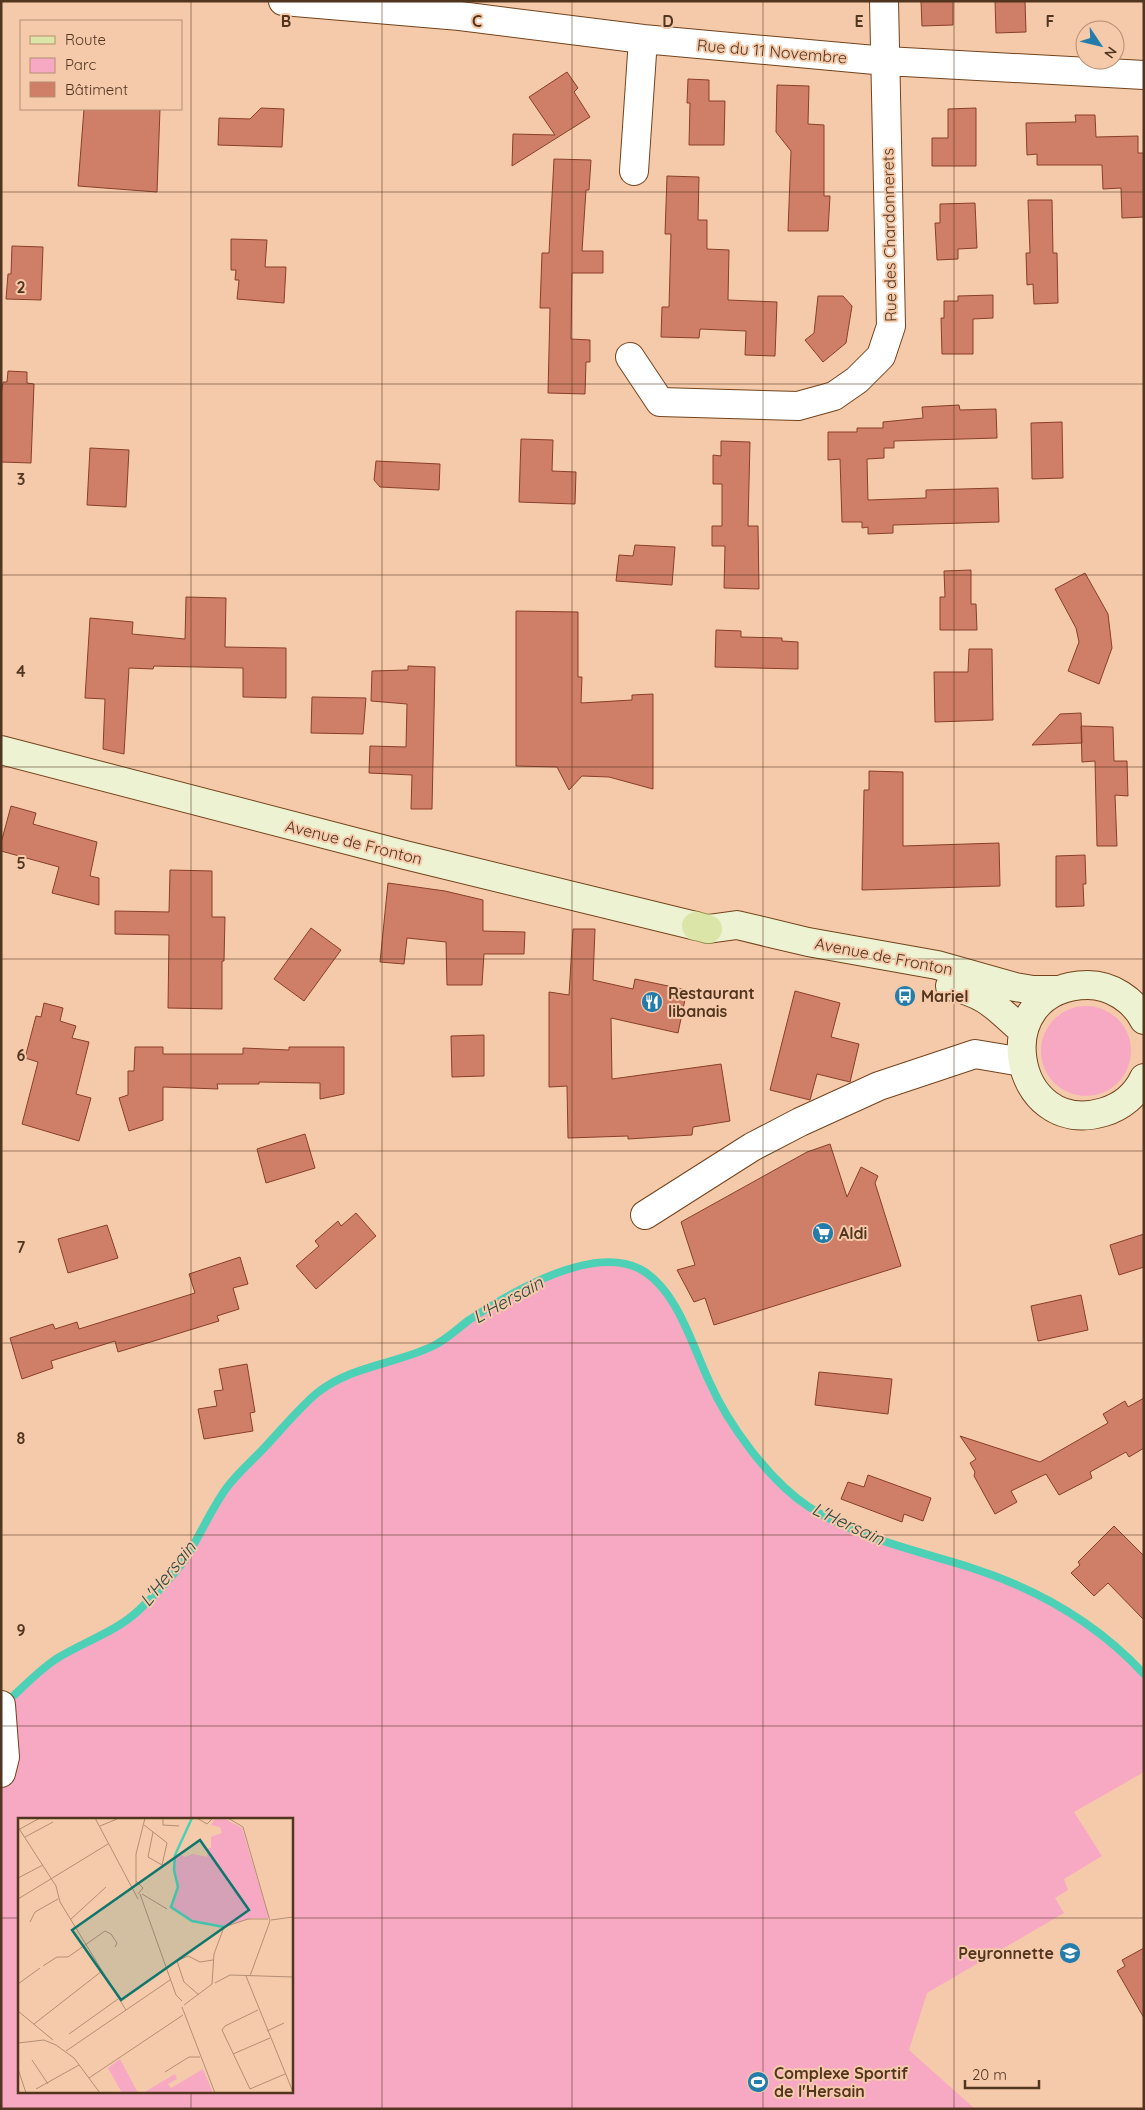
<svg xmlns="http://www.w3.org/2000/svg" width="1145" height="2110" font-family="Quicksand,sans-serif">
	<rect width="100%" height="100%" fill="#f5caab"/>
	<!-- green -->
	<path fill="#f7a8c3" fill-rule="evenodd" d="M1041 1051a45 45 0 1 1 90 0a45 45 0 1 1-90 0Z
		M614 1262C629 1266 643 1268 655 1279 689 1312 703 1378 728 1419 748 1449 778 1485 807 1505 814 1510 823 1514 830 1518 874 1541 921 1552 969 1567 1035 1588 1096 1622 1144 1674V1772L1074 1812 1102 1856 1064 1879 1068 1890 1055 1898 1064 1913 927 1993 909 2050 975 2109H1L2 1707 29 1680 56 1659 93 1640 136 1613 184 1560 209 1515 228 1486 319 1392 356 1372 436 1345 469 1320 530 1285 584 1265ZM19 1819H291V2091H19Z"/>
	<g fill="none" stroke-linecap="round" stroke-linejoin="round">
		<!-- stream -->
		<path stroke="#4cd1b6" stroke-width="8" d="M6 1703C22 1688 38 1671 56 1659 83 1642 116 1632 139 1610 155 1595 171 1578 184 1561 199 1538 209 1513 225 1490 236 1474 252 1461 265 1447 282 1429 298 1409 317 1393 350 1366 396 1364 433 1346 446 1340 457 1329 469 1320 510 1293 591 1244 640 1269 677 1289 692 1345 709 1381 728 1424 769 1481 809 1507 858 1538 914 1550 969 1567 1035 1588 1096 1622 1144 1674"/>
	</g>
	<!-- building -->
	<path fill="#cf7e67" stroke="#893f29" d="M921 1H953V25L922 26Z
		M995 1H1025L1026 32 996 33Z
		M567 72 578 88 574 92 590 117 512 166 513 134 555 135 529 97Z
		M688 79 709 80V101H725L724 145H689L690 103H687Z
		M777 85 809 86 808 124 824 125V196H830L828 231H788L791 151 776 132Z
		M261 108 284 109 282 147 218 145 219 118 250 119Z
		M976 108V166H932V138H948V109Z
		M84 109H160L157 192 78 186Z
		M1075 115H1095L1096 137 1138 136V153H1144V217L1122 218 1121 188 1103 189 1102 165H1037V154L1027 155 1026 123 1076 122Z
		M554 159 591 160 589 190H586L582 251H603V273H572L571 339 590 340V362H586L585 394 548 393 550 308H540L542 253H549Z
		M667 176 699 177 698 220H707V249L729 250 728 300 777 302 775 356 745 355 746 331 700 329 699 338 661 337 662 307H669L671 234H665Z
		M1028 200H1052L1053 253H1057L1058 303 1034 304 1033 284 1027 285 1026 253H1030Z
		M975 203 977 248 958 249V259L937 260 935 223H940V204Z
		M231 239 267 240 265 267H286L284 303 237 299 239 280H235L236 270H231Z
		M12 246 43 247 41 300 6 299 8 274H11Z
		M993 295V318L973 319V354H942L941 318H944V301H958V296Z
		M818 296H843L852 306 846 343 823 362 805 340 814 333Z
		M8 371 27 372V383L34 384 31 463 1 462V395L3 382H7Z
		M959 405 960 410 996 409 997 438 894 441V448H884V458L867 459 868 500 926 498V490L998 488 999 522 893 525V533L868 534V527L862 528V522H842L840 459 828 460V432H857V428H883V422L923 418 922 407Z
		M1062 422 1063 478 1032 479 1031 423Z
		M521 439 553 440 552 471 576 472 575 504 519 502Z
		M721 441 750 442 748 526H758L759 589 724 588 725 546H712V526H722V484H713V455L721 456Z
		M90 448 129 450 126 507 87 505Z
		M376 461 440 464 439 490 380 487 374 480Z
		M635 545 675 547 672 585 616 581 619 555 633 556Z
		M971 570V604H976L977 630H940V597H945L944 571Z
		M1085 573 1108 614 1112 648 1099 684 1068 671 1079 642 1076 628 1055 589Z
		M186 597 226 598 225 647 286 648V698L243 697V668L154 666 153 669 129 668 124 754 103 749 105 699 85 698 90 618 133 622 132 634 185 639Z
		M516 611 578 612V677H582L581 703 632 700V695L653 694V789L609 777 582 776 569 790 557 767 516 766Z
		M716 630 741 631V637L782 638V641L798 642V669L715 667Z
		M969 649H992L993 720 935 722 934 672H968Z
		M408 666 435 667 432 809H411L412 775 369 773 370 746 406 747 407 704 371 701 372 671 408 670Z
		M312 697 366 698 363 734 311 733Z
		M1081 713 1082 743 1032 745 1060 714Z
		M1081 726 1113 727 1114 761H1127L1128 796 1115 795 1117 846H1097L1095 761 1082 762Z
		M869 771 903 772V846L999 843 1000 886 862 890 864 790H869Z
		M11 806 36 813 33 824 97 842 90 876 99 878V905L52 893 59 867 1 851V843Z
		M1085 855 1086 884H1083L1084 906 1056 907V856Z
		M170 870 212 871V917H225L224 961H222V1009L168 1008 169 935 115 934V911L169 912Z
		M388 883 445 891 483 900V931L525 932 524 954H484L482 985H447L446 942 407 938 404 964 380 962Z
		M311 928 341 950 304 1001 274 979Z
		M573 929H595L593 980 633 989 635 979 687 990 678 1033 611 1018 612 1079 721 1064 730 1121 693 1127 692 1135 628 1139V1136L568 1138 567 1086 549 1087V992L569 995Z
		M795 991 840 1003 831 1037 859 1044 850 1082 817 1074 810 1100 770 1090Z
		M44 1003 63 1008 60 1021 76 1026 72 1038 89 1042 76 1094 91 1098 79 1141 22 1124 38 1062 25 1058 36 1016 41 1017Z
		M484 1035V1076L452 1077 451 1036Z
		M135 1047H163V1054H243V1048L289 1050V1047H344V1094L320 1099V1083L259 1082V1084H217L218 1089 163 1087V1120L129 1131 119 1098 128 1095V1071H134Z
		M305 1134 315 1168 266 1183 257 1149Z
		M830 1144 847 1197 861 1167 878 1176 875 1183 901 1266 714 1325 705 1298 694 1302 677 1270 695 1265 681 1222 807 1152Z
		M356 1213 376 1236 316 1289 296 1266 319 1246 315 1241 338 1221 341 1226Z
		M107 1225 118 1258 68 1273 58 1239Z
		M1144 1234V1267L1119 1275 1110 1245Z
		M240 1257 248 1284 233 1288 239 1309 217 1316 219 1321 118 1352 115 1341 51 1361 53 1368 22 1379 10 1338 53 1324 55 1329 77 1322 79 1329 195 1293 189 1274Z
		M1081 1295 1088 1330 1038 1341 1031 1306Z
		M247 1364 255 1412 250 1413 253 1431 204 1439 198 1409 217 1406 214 1391 223 1390 219 1369Z
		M819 1372 892 1379 888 1414 815 1405Z
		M1144 1398V1448L1129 1457 1126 1452 1090 1472 1092 1478 1059 1495 1046 1474 1011 1491 1017 1502 995 1514 974 1476 975 1472 970 1463 976 1459 960 1436 1040 1462 1108 1423 1103 1414 1125 1401 1128 1407Z
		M868 1475 931 1498 923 1521 904 1514 902 1522 841 1499 848 1482 864 1487Z
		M1114 1526 1144 1556V1620L1108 1583 1094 1596 1071 1573 1080 1565 1078 1562Z
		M1144 1948V2018L1117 1971 1125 1966 1122 1960Z"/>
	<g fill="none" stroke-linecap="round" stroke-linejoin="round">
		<!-- minor casing -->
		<g stroke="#73431b" stroke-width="30">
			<path id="minor" d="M283 1 460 16 643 39 886 61 1144 75
				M634 171 643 39
				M630 357 660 402 798 406 834 396 857 380 881 356 891 326 884 1
				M645 1215 752 1147 800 1122 879 1086 975 1054 1022 1062
				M1 1705 5 1757 1 1773"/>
		</g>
		<!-- secondary casing -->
		<g stroke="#73431b" stroke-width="30">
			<path id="secondary" d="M1 750 405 855 696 926
				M708 929 737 925 808 942 937 965 1015 987 1033 990H1059
				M950 986C989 995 995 1007 1023 1031
				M1144 1020C1134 1000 1111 985 1088 985 985 986 1011 1140 1104 1112 1121 1107 1136 1095 1144 1078"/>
		</g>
		<!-- primary casing -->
		<g stroke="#9b9c52" stroke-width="30">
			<path id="primary" d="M696 926 708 929"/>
		</g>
		<!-- minor -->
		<use href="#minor" stroke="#fff" stroke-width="28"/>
		<!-- secondary -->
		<use href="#secondary" stroke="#edf2d3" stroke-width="28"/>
		<!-- primary -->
		<use href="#primary" stroke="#dae5a7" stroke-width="28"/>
	</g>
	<!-- grid -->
	<path fill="none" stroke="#52351f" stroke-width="1" stroke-opacity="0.55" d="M191 1V1819M382 1V2109M572 1V2109M763 1V2109M954 1V2109M1 192H1144M1 384H1144M1 575H1144M1 767H1144M1 959H1144M1 1151H1144M1 1343H1144M1 1535H1144M1 1726H1144M1 1918H19M291 1918H1144M191 2091V2109"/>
	<!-- icons -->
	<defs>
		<g id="bus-disc" transform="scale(1.125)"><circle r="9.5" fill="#247cab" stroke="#f5caab"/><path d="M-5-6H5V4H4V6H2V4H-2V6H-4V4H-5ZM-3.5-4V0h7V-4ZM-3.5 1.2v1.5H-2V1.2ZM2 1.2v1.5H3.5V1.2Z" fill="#fff"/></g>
		<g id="restaurant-disc" transform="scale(1.125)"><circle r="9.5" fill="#247cab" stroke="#f5caab"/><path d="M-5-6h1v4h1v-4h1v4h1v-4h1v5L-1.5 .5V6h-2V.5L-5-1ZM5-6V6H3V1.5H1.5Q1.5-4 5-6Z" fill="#fff"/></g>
		<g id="supermarket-disc" transform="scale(1.125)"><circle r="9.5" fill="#247cab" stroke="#f5caab"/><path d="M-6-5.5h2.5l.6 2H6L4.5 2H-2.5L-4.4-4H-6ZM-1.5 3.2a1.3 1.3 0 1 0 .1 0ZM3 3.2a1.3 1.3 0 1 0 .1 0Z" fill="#fff"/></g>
		<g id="school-disc" transform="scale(1.125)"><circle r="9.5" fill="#247cab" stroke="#f5caab"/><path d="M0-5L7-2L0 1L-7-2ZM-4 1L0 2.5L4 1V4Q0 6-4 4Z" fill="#fff"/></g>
		<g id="stadium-disc" transform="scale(1.125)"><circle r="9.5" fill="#247cab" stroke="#f5caab"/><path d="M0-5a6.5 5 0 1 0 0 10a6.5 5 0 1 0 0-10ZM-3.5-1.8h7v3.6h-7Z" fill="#fff"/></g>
	</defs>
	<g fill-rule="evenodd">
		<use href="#bus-disc" x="905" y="996"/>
		<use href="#restaurant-disc" x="652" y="1002"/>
		<use href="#supermarket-disc" x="823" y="1233"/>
		<use href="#school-disc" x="1070" y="1953"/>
		<use href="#stadium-disc" x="758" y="2082"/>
	</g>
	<g text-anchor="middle" stroke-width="4" stroke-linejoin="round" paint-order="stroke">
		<!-- street labels -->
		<g font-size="16" fill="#52351f" stroke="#f5caab">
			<text transform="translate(772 51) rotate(5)" y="6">Rue du 11 Novembre</text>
			<text transform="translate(889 235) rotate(-91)" y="6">Rue des Chardonnerets</text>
			<text transform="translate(354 842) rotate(14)" y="6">Avenue de Fronton</text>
			<text transform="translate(884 956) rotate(11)" y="6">Avenue de Fronton</text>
		</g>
		<!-- poi labels -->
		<g font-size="16" font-weight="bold" fill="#52351f" stroke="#f5caab" text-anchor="start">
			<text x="668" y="999">Restaurant<tspan x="668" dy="18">libanais</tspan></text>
			<text x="921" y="1002">Mariel</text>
			<text x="839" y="1239">Aldi</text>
			<text x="1054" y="1959" text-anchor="end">Peyronnette</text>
			<text x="774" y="2079">Complexe Sportif<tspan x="774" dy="18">de l'Hersain</tspan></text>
		</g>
		<!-- water labels -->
		<g font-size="18" font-style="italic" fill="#2b4740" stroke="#f5caab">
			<text transform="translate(508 1300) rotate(-29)" y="6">L'Hersain</text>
			<text transform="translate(848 1524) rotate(25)" y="6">L'Hersain</text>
			<text transform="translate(168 1574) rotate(-51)" y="6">L'Hersain</text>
		</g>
	</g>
	<!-- overview -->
	<g transform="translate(18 1818)">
		<rect width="275" height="275" fill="#f5caab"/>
		<path d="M197 0H205L224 10 251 100H235L206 109 174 103 153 91 160 69 155 47 157 35 167 39 174 36 189 39 190 30H193V19L204 15 202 9 193 7ZM102 241 120 275H104L90 250ZM185 251 195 275H125L157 256 159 261 150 266 153 270Z" fill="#f7a8c3"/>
		<path fill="none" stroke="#4cd1b6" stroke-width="2.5" d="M174 0 157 37 156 52 160 69 153 89 174 103 206 109"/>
		<path fill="none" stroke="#b48e73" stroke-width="1" d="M77 0 120 81M145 0V7L161 8M179 0 189 6 195 0M210 0 225 9 252 103M126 7 148 24 149 25 144 47 130 39 135 14M82 8 99 1M0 9 38 68 42 84 108 192M0 12 22 0M7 19 35 4M0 60 25 47M118 63 125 70 120 76M118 67V36L127 0M122 76 158 177 164 183M124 76 149 91M0 81 90 26M53 101 88 69M253 102 275 99M12 104 17 94 40 81M25 148 39 139H50L87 113 93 116 99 125 97 129M228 158 275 274M232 158 252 103M197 165 212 157 275 159M0 166 22 150M194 166 196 136 206 109 230 101H250M181 177 166 164 159 143 170 138 182 144 195 142M166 187 194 166M164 189 197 275M240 192 207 208 204 212 232 271 267 256M0 193 35 222M16 206 84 153M249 213 266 205M51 216 100 181M0 225 26 222 38 227 56 240 82 275M48 233 152 162M215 236 252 220M14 242 30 266M0 251 8 275M147 254 171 239H182M71 260 165 197M18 271 61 247"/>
		<path fill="#0f766e" fill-opacity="0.15" stroke="#0f766e" stroke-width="2.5" d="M182 22 231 92 103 182 54 112Z"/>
		<rect width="275" height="275" fill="none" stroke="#52351f" stroke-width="2.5"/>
	</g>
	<g font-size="16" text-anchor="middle" font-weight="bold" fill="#52351f" stroke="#f5caab" stroke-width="4" stroke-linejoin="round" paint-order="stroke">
		<text x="286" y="27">B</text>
		<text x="477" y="27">C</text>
		<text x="668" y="27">D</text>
		<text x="859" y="27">E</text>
		<text x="1050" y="27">F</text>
		<text x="21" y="293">2</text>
		<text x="21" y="485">3</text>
		<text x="21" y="677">4</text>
		<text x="21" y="869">5</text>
		<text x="21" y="1061">6</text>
		<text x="21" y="1253">7</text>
		<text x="21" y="1444">8</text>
		<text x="21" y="1636">9</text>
	</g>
	<!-- border -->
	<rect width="1145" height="2110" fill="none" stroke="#52351f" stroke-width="5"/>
	<!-- legend -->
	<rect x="20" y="20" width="162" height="90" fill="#f5caab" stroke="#b48e73"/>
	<rect x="30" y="36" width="25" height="8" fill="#dae5a7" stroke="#b48e73"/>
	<text x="65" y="45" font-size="15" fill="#52351f">Route</text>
	<rect x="30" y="58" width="25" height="15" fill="#f7a8c3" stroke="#b48e73"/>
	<text x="65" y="70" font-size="15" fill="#52351f">Parc</text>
	<rect x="30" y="82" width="25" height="15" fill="#cf7e67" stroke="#b48e73"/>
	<text x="65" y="95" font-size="15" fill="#52351f">Bâtiment</text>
	<!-- north arrow -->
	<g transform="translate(1100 45) rotate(125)"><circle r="24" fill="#f5caab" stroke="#b48e73"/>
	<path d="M0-4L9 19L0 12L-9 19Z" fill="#247cab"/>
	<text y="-8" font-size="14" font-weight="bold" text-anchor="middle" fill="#52351f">N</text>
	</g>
	<!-- scale -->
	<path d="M965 2080v8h74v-8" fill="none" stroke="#52351f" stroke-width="2.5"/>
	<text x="972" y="2080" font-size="15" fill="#52351f" stroke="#f5caab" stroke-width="4" paint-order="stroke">20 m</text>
</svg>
